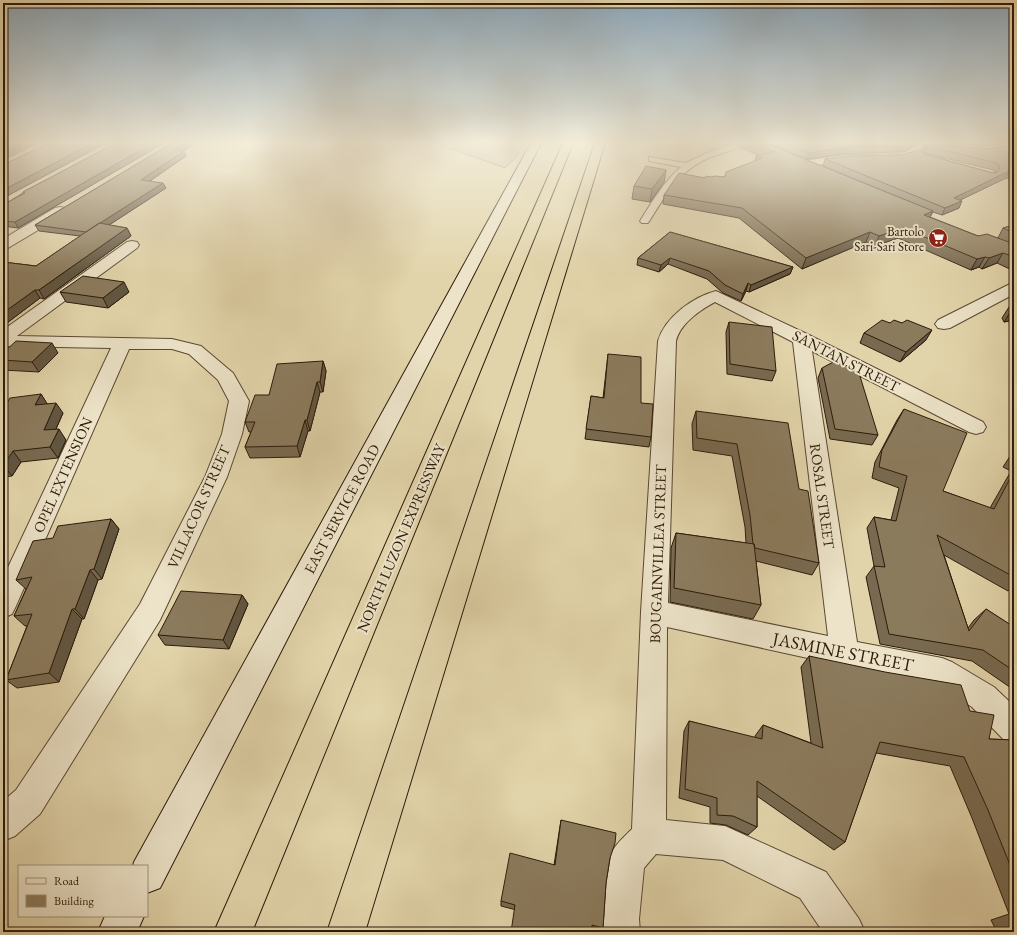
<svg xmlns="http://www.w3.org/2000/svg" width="1017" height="935" font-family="'EB Garamond',serif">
	<rect width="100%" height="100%" fill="#e2d4aa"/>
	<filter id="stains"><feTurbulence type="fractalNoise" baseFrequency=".005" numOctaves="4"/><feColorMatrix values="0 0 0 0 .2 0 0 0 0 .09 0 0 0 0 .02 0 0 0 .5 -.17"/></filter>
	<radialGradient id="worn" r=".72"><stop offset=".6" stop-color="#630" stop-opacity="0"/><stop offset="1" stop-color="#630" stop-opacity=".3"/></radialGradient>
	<!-- green -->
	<path fill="#c3b48f" stroke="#78674c" d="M435 143H509L519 154 505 168Z"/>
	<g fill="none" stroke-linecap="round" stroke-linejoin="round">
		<!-- lane casing -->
		<g stroke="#5a4832" stroke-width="2">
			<path id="lane" d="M733 143H745C737 150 718 154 708 158 675 174 667 194 648 223H642L640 221C652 202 664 181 681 167L649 161V157L686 163 709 152Z"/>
		</g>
		<!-- street casing -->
		<g stroke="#5a4832" stroke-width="2">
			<path id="street" d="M919 143 953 146 959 149 953 152 923 149 916 156 896 160 844 161 804 167 800 166 798 164 800 162 804 161 844 155 896 154 908 151Z
				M60 207 65 208 67 211 65 214 8 248 3 249V239L55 208Z
				M132 241 137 242 139 245 137 248 17 336 172 339 201 346 233 373 249 401 242 434 227 477 160 620 40 814 15 836 3 841V801L16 790 140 604 205 477 222 434 229 401 218 380 189 354 172 349H129L16 606 12 614 3 618V578L111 348 3 346V330L127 242Z
				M1014 283V294L950 328 944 329 938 328 935 324 938 320 1008 285Z
				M716 291 807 334 983 422 986 427 983 432 976 434 969 432 812 351 857 642 942 658 952 662 994 687 1014 706V743L1003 739 972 707 936 685 844 666 667 627 666 820 725 826 826 872 859 919 865 932H823L800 898 723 860 656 854 644 868 639 919 640 932H602C601 914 605 861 615 847 620 840 626 835 632 829L641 612 658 341C665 317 693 297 716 291ZM715 302 793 342 828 636 668 603 676 341C680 324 700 310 715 302Z"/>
		</g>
		<!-- secondary casing -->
		<g stroke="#2d1a0a" stroke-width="2">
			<path id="secondary" d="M531 143H541L160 888 147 893V866H133L134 862Z
				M105 916H144L137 932H98Z"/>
		</g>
		<!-- highway casing -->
		<g stroke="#2d1a0a" stroke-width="2">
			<path id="highway" d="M563 143H573L252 932H214Z
				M595 143H605L365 932H327Z"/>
		</g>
		<!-- lane -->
		<use href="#lane" fill="#ece3c8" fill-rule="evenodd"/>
		<!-- street -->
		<use href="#street" fill="#ece3c8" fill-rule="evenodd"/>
		<!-- secondary -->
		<use href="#secondary" fill="#ece3c8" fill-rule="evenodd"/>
		<!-- highway -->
		<use href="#highway" fill="#e2d4aa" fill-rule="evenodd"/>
	</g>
	<!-- wall -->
	<path fill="#786a50" stroke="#2d1a0a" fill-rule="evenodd" d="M49 143H106L7 196H3V165Z
		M116 143H164L18 228 3 226V205L23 193V192Z
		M172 143H196L183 151H184L186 156 150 181 166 188 109 225 127 228 131 236 44 299 40 298 3 326V262L36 266 80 236 39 231 35 225Z
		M740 143H765L915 204 823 166 825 159 899 155 922 151 923 147 926 144 990 149 1014 144V175L1010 179 1006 178 960 200 959 208 942 215 933 212 930 217 978 236 998 238 1003 228 1014 225V271L997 263 982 269 979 267 971 270 898 238 875 246 866 242 802 269 739 218 663 204 664 195 705 178 725 177 755 161 756 156 758 155 739 147ZM923 153H925L993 170 995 172 993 173 924 154Z
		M768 143H917L907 150 896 152 844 154 807 159Z
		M940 143H1007L986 146Z
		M666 170 664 182 650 202 632 199 634 186Z
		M670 232 793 267 790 274 749 292 746 291 741 301 723 293 707 279 668 264 659 272 637 265 638 258Z
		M60 292H129L108 308 66 302Z
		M1014 304V320L1004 322 1002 318 1009 307Z
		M729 322 776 371 772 381 727 374 726 332Z
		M890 323H902L926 340 900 362 860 343 864 333Z
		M3 353H58L39 372 3 370Z
		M608 354 641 403 651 437 649 447 585 439 591 396 603 398Z
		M323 361 326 371 323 392H320L310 431H308L300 457 250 458 245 447 251 432H249L245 422 269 395Z
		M822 368 878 435 872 445 830 439 818 378Z
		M41 394 47 404 63 413 56 429 66 440 58 458 21 462 12 476 3 477V409Z
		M904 409 943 491 990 508 1011 471 1003 467 1014 450V585L1008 591 944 555 968 628 974 620 986 609 1014 627V690L972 661 880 644 866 577 874 566 867 528 874 517 891 520 899 488 872 478 875 462 897 420Z
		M696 411 799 489 819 563 812 575 756 561 761 605 753 619 670 602 671 548 676 533 746 543 745 527 732 456 693 450 692 424Z
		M111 519 119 529 102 579 98 580 84 619H82L59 682 17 688 6 680 27 626H25L14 616 26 589 16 580 53 538Z
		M242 595 248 604 229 649 165 645 158 635Z
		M809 656 970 711 989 739 1014 740V932H997L991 920 1009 914 972 818 950 766 876 753 845 842 834 850 757 796V827L748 835 726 825 710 823V807L679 798 684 731 689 721 755 738V736L763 725 811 743 801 667Z
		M561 820 610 858 606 883 603 928 600 932 501 906V901L554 865Z"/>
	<!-- shaded-wall -->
	<path fill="#615641" stroke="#2d1a0a" d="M28 143H33L34 145 3 160V155Z
		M93 143H106L7 196 4 190Z
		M153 143H164L18 228 15 222Z
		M185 143H196L175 155 173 150Z
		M910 143H917L907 150 896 152 899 146Z
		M988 143H1007L986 146Z
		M928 146 925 153 920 154 923 147Z
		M846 147 844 154 807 159 809 153Z
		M184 151 186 156 144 185 141 180Z
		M666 170 664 182 650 202 652 189Z
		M1009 171 1006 178 950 205 954 198Z
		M1014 172V175L1010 179Z
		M163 183 166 188 89 238 86 232Z
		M962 201 959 208 942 215 945 208Z
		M933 211 928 221 924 215Z
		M127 228 131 236 44 299 39 290Z
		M903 228 898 238 875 246 879 236Z
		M870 232 866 242 802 269 806 258Z
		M1003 253 997 263 982 269 989 258Z
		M985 257 979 267 971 270 977 259Z
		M670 258 668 264 659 272 661 265Z
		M793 267 790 274 749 292 751 285Z
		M124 282 129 292 108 308 103 298Z
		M748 283 746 291 741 301 743 294Z
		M35 290 40 298 3 326V313Z
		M1011 311H1014V320L1004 322Z
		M932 330 926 340 900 362 906 352Z
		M52 343 58 353 39 372 32 362Z
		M323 361 326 371 323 392 320 382Z
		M317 382 320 392 310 431 307 420Z
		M41 394 48 405H35Z
		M56 403 63 413 51 440 44 430Z
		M305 420 308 431 300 457 297 446Z
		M59 429 66 440 58 458 50 447Z
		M13 451 21 462 12 476 3 465Z
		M111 519 119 529 102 579 94 569Z
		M90 570 98 580 84 619 75 609Z
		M242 595 248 604 229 649 223 640Z
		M72 609 82 619 59 682 49 673Z"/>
	<!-- building -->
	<path fill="#8b7b5d" stroke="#2d1a0a" d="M18 143H28L3 155V150Z
		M49 143H93L3 190V165Z
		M116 143H153L15 222 3 221V205L25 193 23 192Z
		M172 143H185L173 150 184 151 141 180 163 183 86 232 35 225Z
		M752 143H765L933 211 924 215 978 236 987 234 1014 244V257L1003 253 989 258 985 257 977 259 903 228 879 236 870 232 806 258 742 208 664 195 679 173 705 178 706 176 711 177 715 176 725 177 726 172 762 158 756 156 774 152Z
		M785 143H910L899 146 846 147 809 153Z
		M926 144 990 149 1014 144V172L1009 171 954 198 962 201 945 208 825 159 847 156 899 155 921 150 924 154 993 173 997 172 1000 168 997 163 928 146 923 147Z
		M646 166 666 170 652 189 634 186Z
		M99 223 127 228 39 290H35L3 313V262L36 266Z
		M1014 225V233L1003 228Z
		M670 232 793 267 751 285 748 283 743 294 725 285 709 271 670 258 661 265 638 258Z
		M83 276 124 282 103 298 60 292Z
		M1014 304V311H1011L1009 307Z
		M882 320 890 323 894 320 902 323 907 320 932 330 906 352 864 333Z
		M729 322 772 327 776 371 730 364Z
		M16 341 52 343 32 362 3 360V353Z
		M608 354 641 357V403L653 404 651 437 586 429 591 396 604 398Z
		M837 360 859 373 878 435 835 429 822 368Z
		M323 361 320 382H317L307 420H305L297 446 245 447 255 422H245L255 395H269L277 364Z
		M41 394 35 405 56 403 44 430 59 429 50 447 13 451 3 466V409L10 398Z
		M904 409 967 433 943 491 994 509 1014 471V577L937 535 969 631 986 609 1014 627V671L983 650 889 634 874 566 885 567 874 517 896 521 907 476 879 467 882 450Z
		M696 411 788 423 799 489 808 491 819 563 755 548 754 544H753L750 515 737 444 697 438Z
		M111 519 94 569 90 570 75 609H72L49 673 6 680 32 614 14 616 32 577 16 580 33 541 53 538 58 526Z
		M676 533 754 544 761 605 674 588Z
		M181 591 242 595 223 640 158 635Z
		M809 656 885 672 961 685 970 711 994 715 989 739 1014 740V875L988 810 964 757 880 742 845 842 757 781V827L733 816 717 815V798L685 789 689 721 762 739 763 725 823 748Z
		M561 820 616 833 615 843 610 858 606 883 603 928 592 925V932H511L515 905 501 901 510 853 555 865Z
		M1009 914H1014V923Z"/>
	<!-- sky -->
	<linearGradient id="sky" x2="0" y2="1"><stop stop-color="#8da8ba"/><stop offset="0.52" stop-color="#f2ecd9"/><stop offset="1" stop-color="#f2ecd9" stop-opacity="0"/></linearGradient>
	<rect width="1017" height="274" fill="url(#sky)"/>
	<!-- icons -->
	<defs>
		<g id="supermarket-disc" transform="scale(1)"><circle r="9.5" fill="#8f2418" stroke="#ece3c8"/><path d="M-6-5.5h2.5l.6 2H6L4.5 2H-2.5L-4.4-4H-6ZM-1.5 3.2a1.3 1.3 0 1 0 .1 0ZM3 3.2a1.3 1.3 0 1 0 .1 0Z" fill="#fff"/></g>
	</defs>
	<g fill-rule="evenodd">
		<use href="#supermarket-disc" x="938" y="238"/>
	</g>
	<g text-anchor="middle" stroke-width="4" stroke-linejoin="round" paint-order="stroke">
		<!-- far-poi labels -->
		<g font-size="13" fill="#2d1a0a" stroke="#ece3c8" text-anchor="end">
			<text x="924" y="236">Bartolo<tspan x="924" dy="15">Sari-Sari Store</tspan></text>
		</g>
		<!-- street labels -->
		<g font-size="15" fill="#2d1a0a" stroke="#ece3c8">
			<text transform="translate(846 361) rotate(27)" y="5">SANTAN STREET</text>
			<text transform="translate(63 475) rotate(-66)" y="5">OPEL EXTENSION</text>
			<text transform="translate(822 496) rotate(82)" y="5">ROSAL STREET</text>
			<text transform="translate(199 507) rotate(-66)" y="5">VILLACOR STREET</text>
			<text transform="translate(342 509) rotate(-62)" y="5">EAST SERVICE ROAD</text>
			<text transform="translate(401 538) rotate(-67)" y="5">NORTH LUZON EXPRESSWAY</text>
			<text transform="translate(658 554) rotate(-88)" y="5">BOUGAINVILLEA STREET</text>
		</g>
		<!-- near-street labels -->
		<g font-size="18" fill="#2d1a0a" stroke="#ece3c8">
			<text transform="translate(843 652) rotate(11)" y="6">JASMINE STREET</text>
		</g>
	</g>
	<!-- margin -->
	<rect width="1017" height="935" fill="none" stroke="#e2d4aa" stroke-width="16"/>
	<rect x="4" y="4" width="1009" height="927" fill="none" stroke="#2d1a0a" stroke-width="2"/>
	<rect x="8" y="8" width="1001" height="919" fill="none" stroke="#2d1a0a"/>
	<!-- legend -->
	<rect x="18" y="865" width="130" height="52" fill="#ece3c8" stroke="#a0937c"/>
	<rect x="26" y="878" width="20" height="6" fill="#ece3c8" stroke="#a0937c"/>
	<text x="54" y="885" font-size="12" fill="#2d1a0a">Road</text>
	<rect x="26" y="895" width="20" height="12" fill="#8b7b5d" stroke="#a0937c"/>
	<text x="54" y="905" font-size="12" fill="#2d1a0a">Building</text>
	<rect width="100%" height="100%" filter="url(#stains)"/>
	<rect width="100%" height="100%" fill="url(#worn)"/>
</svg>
